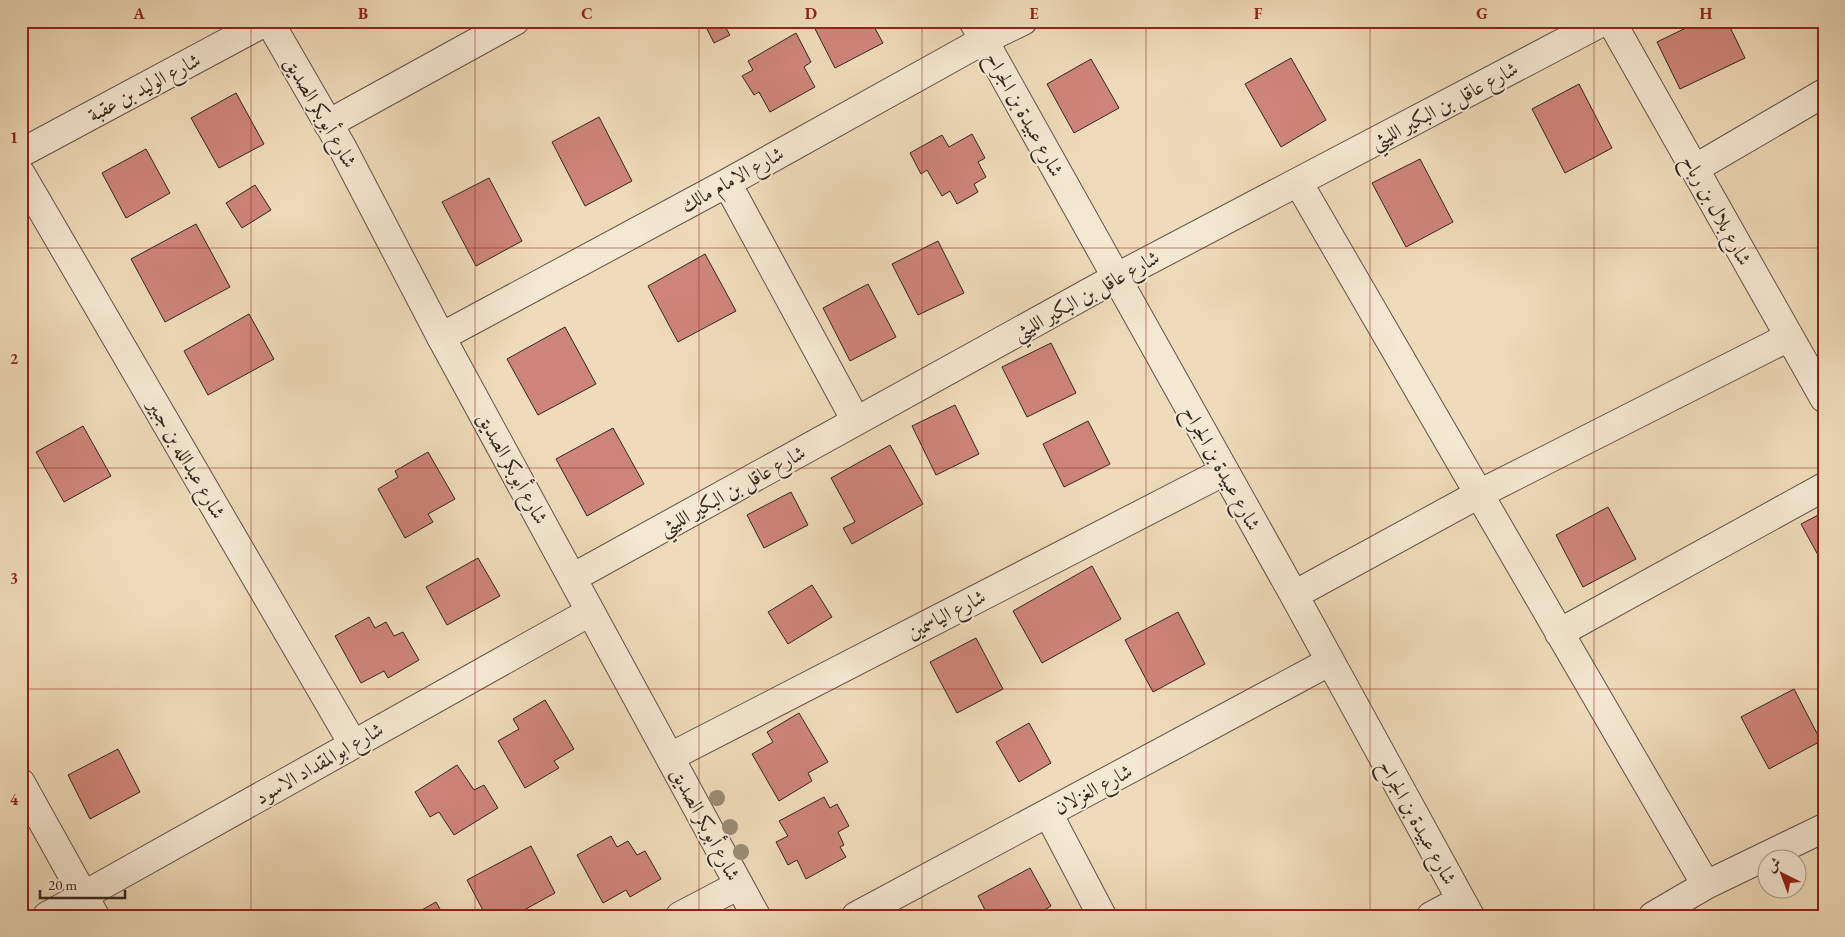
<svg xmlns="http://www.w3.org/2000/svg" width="1845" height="937" font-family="'EB Garamond',Amiri,serif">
	<rect width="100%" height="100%" fill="#efdbba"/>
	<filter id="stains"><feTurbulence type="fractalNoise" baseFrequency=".004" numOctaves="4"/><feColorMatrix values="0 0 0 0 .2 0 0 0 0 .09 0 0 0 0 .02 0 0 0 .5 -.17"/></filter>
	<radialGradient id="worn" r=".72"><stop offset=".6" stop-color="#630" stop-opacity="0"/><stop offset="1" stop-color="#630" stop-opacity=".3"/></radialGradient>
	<!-- building -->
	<path fill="#ce8579" stroke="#32261f" d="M703 21H731L724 25 730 35 714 43Z
		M811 21H871L883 43 835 68Z
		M1700 21H1727L1745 58 1680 89 1657 42Z
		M796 33 811 62 804 67 815 87 770 112 759 92 754 95 742 76 753 70 748 61Z
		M1291 58 1326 120 1281 147 1245 84Z
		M1091 59 1119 108 1074 133 1047 84Z
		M1579 84 1612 148 1565 173 1532 109Z
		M236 93 264 144 219 168 191 118Z
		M599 117 632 181 585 206 552 142Z
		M972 134 985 158 978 162 986 177 974 184 978 192 957 204 950 191 942 196 927 170 921 174 910 153 942 135 949 147Z
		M146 149 170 193 126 218 102 173Z
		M1420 159 1453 222 1406 247 1372 183Z
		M489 178 522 241 476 266 442 202Z
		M255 185 271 210 242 228 226 203Z
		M196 224 230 287 165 322 131 259Z
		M938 241 964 293 918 315 892 264Z
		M705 254 736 311 678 342 648 286Z
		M868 284 896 337 850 361 823 308Z
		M249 314 274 359 208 395 184 351Z
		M565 327 596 384 538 415 507 359Z
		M1051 343 1076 393 1027 417 1002 367Z
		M955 405 979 454 936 475 912 426Z
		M1088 421 1110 464 1064 487 1043 444Z
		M83 426 111 476 64 502 36 452Z
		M613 428 644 484 587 516 556 459Z
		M890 445 923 504 852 544 843 528 855 522 831 478Z
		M428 452 455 499 428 514 433 522 405 538 378 489 398 477 395 471Z
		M791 492 808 525 764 548 747 515Z
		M1608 507 1636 559 1583 587 1556 535Z
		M1824 512V566L1801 524Z
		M478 558 500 596 447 625 426 587Z
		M1092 566 1121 619 1042 663 1013 611Z
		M812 585 832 617 788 644 768 612Z
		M1178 612 1205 664 1153 692 1125 640Z
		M369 617 375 628 386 622 394 636 403 632 419 660 388 678 384 671 361 683 335 636Z
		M976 638 1003 689 957 713 930 662Z
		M1794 689 1821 741 1769 769 1741 717Z
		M545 700 574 749 554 761 559 768 525 788 498 741 519 729 513 719Z
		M799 713 828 762 808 773 812 781 779 801 752 754 773 742 767 732Z
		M1029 723 1051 763 1019 782 996 742Z
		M118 749 140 792 90 819 68 775Z
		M457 765 474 790 484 785 498 808 454 835 439 812 430 817 415 792Z
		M824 797 830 808 837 804 849 826 838 832 844 845 840 847 846 857 806 879 797 860 788 865 776 842 788 836 779 821Z
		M611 836 617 847 628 841 637 855 645 851 661 879 630 897 626 890 603 903 577 855Z
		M531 846 555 893 513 916H486L467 880Z
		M1030 868 1051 906 1034 916H988L978 896Z
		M436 902 444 916H411Z
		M935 909 939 916H922Z"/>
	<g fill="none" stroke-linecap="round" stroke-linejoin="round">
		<!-- minor casing -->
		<g stroke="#615346" stroke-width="30">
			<path id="minor" d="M973 21 1294 595 1470 916
				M1611 21 1824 398
				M328 124 515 21
				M21 153 267 21
				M1694 169 1824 93
				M21 174 353 744
				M1298 182 1706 885
				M727 183 856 421
				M441 337 727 183 984 40 1023 21
				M574 577 1119 276 1604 21
				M1294 595 1479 494 1789 337
				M1559 633 1824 487
				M670 757 1223 472
				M21 783 95 916
				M1048 813 1102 916
				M47 916 590 612
				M680 916 739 885
				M856 916 1329 662
				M1431 916 1461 900
				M1653 916 1706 885 1824 828"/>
		</g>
		<!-- tertiary casing -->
		<g stroke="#615346" stroke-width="30">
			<path id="tertiary" d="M269 21 343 149 441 337 756 916"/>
		</g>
		<!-- minor -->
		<use href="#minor" stroke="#f5e8d2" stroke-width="28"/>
		<!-- tertiary -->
		<use href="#tertiary" stroke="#f5e8d2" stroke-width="28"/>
	</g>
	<!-- trees -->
	<g fill="#9a8c74">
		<circle cx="717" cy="798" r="8"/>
		<circle cx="730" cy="827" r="8"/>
		<circle cx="741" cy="852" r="8"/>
	</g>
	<!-- grid -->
	<path fill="none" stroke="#8f2418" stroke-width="1" stroke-opacity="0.55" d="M251 21V916M475 21V916M699 21V916M922 21V916M1146 21V916M1370 21V916M1594 21V916M21 248H1824M21 468H1824M21 689H1824"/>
	<g text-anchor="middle" stroke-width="4" stroke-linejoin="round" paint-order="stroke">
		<!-- street labels -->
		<g font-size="20" fill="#32261f" stroke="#f5e8d2">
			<text transform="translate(144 87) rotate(-28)" y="7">شارع الوليد بن عقبة</text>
			<text transform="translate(1444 105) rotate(-28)" y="7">شارع عاقل بن البكير الليثي</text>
			<text transform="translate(321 112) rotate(60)" y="7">شارع أبوبكر الصديق</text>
			<text transform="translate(1025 114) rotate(61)" y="7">شارع عبيدة بن الجراح</text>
			<text transform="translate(732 179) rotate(-29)" y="7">شارع الامام مالك</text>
			<text transform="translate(1717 210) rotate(61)" y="7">شارع بلال بن رباح</text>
			<text transform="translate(1086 295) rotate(-29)" y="7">شارع عاقل بن البكير الليثي</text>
			<text transform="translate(187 459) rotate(60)" y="7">شارع عبدالله بن جبير</text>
			<text transform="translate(513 468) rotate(61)" y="7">شارع أبوبكر الصديق</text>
			<text transform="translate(1222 468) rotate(61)" y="7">شارع عبيدة بن الجراح</text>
			<text transform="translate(732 490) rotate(-29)" y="7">شارع عاقل بن البكير الليثي</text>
			<text transform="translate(946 614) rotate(-27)" y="7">شارع الياسمين</text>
			<text transform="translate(319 763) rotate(-30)" y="7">شارع ابوالمقداد الاسود</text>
			<text transform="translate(1093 789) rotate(-28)" y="7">شارع الغزلان</text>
			<text transform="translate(1418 822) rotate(61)" y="7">شارع عبيدة بن الجراح</text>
			<text transform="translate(706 824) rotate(62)" y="7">شارع أبوبكر الصديق</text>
		</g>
	</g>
	<!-- margin -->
	<rect width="1845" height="937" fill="none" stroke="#efdbba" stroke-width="55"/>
	<!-- north arrow -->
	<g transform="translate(1782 874) rotate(318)"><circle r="24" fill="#f5e8d2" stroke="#a79a8a"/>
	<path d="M0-4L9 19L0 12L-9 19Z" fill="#8f2418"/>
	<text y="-8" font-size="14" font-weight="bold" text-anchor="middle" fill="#32261f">ش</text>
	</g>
	<!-- scale -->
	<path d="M40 890v8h85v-8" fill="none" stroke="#32261f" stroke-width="2.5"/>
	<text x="48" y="890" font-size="15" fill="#32261f" stroke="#f5e8d2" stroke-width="4" paint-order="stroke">20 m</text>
	<rect x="28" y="28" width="1790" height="882" fill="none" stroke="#8f2418" stroke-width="2"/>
	<g font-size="16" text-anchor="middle" font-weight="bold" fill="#8f2418">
		<text x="139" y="19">A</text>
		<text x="363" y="19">B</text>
		<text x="587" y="19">C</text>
		<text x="811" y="19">D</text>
		<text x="1034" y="19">E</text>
		<text x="1258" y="19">F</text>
		<text x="1482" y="19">G</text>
		<text x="1706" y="19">H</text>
		<text x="14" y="143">1</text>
		<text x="14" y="364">2</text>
		<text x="14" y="584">3</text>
		<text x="14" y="805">4</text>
	</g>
	<rect width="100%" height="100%" filter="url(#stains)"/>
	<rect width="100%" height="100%" fill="url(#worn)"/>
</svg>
